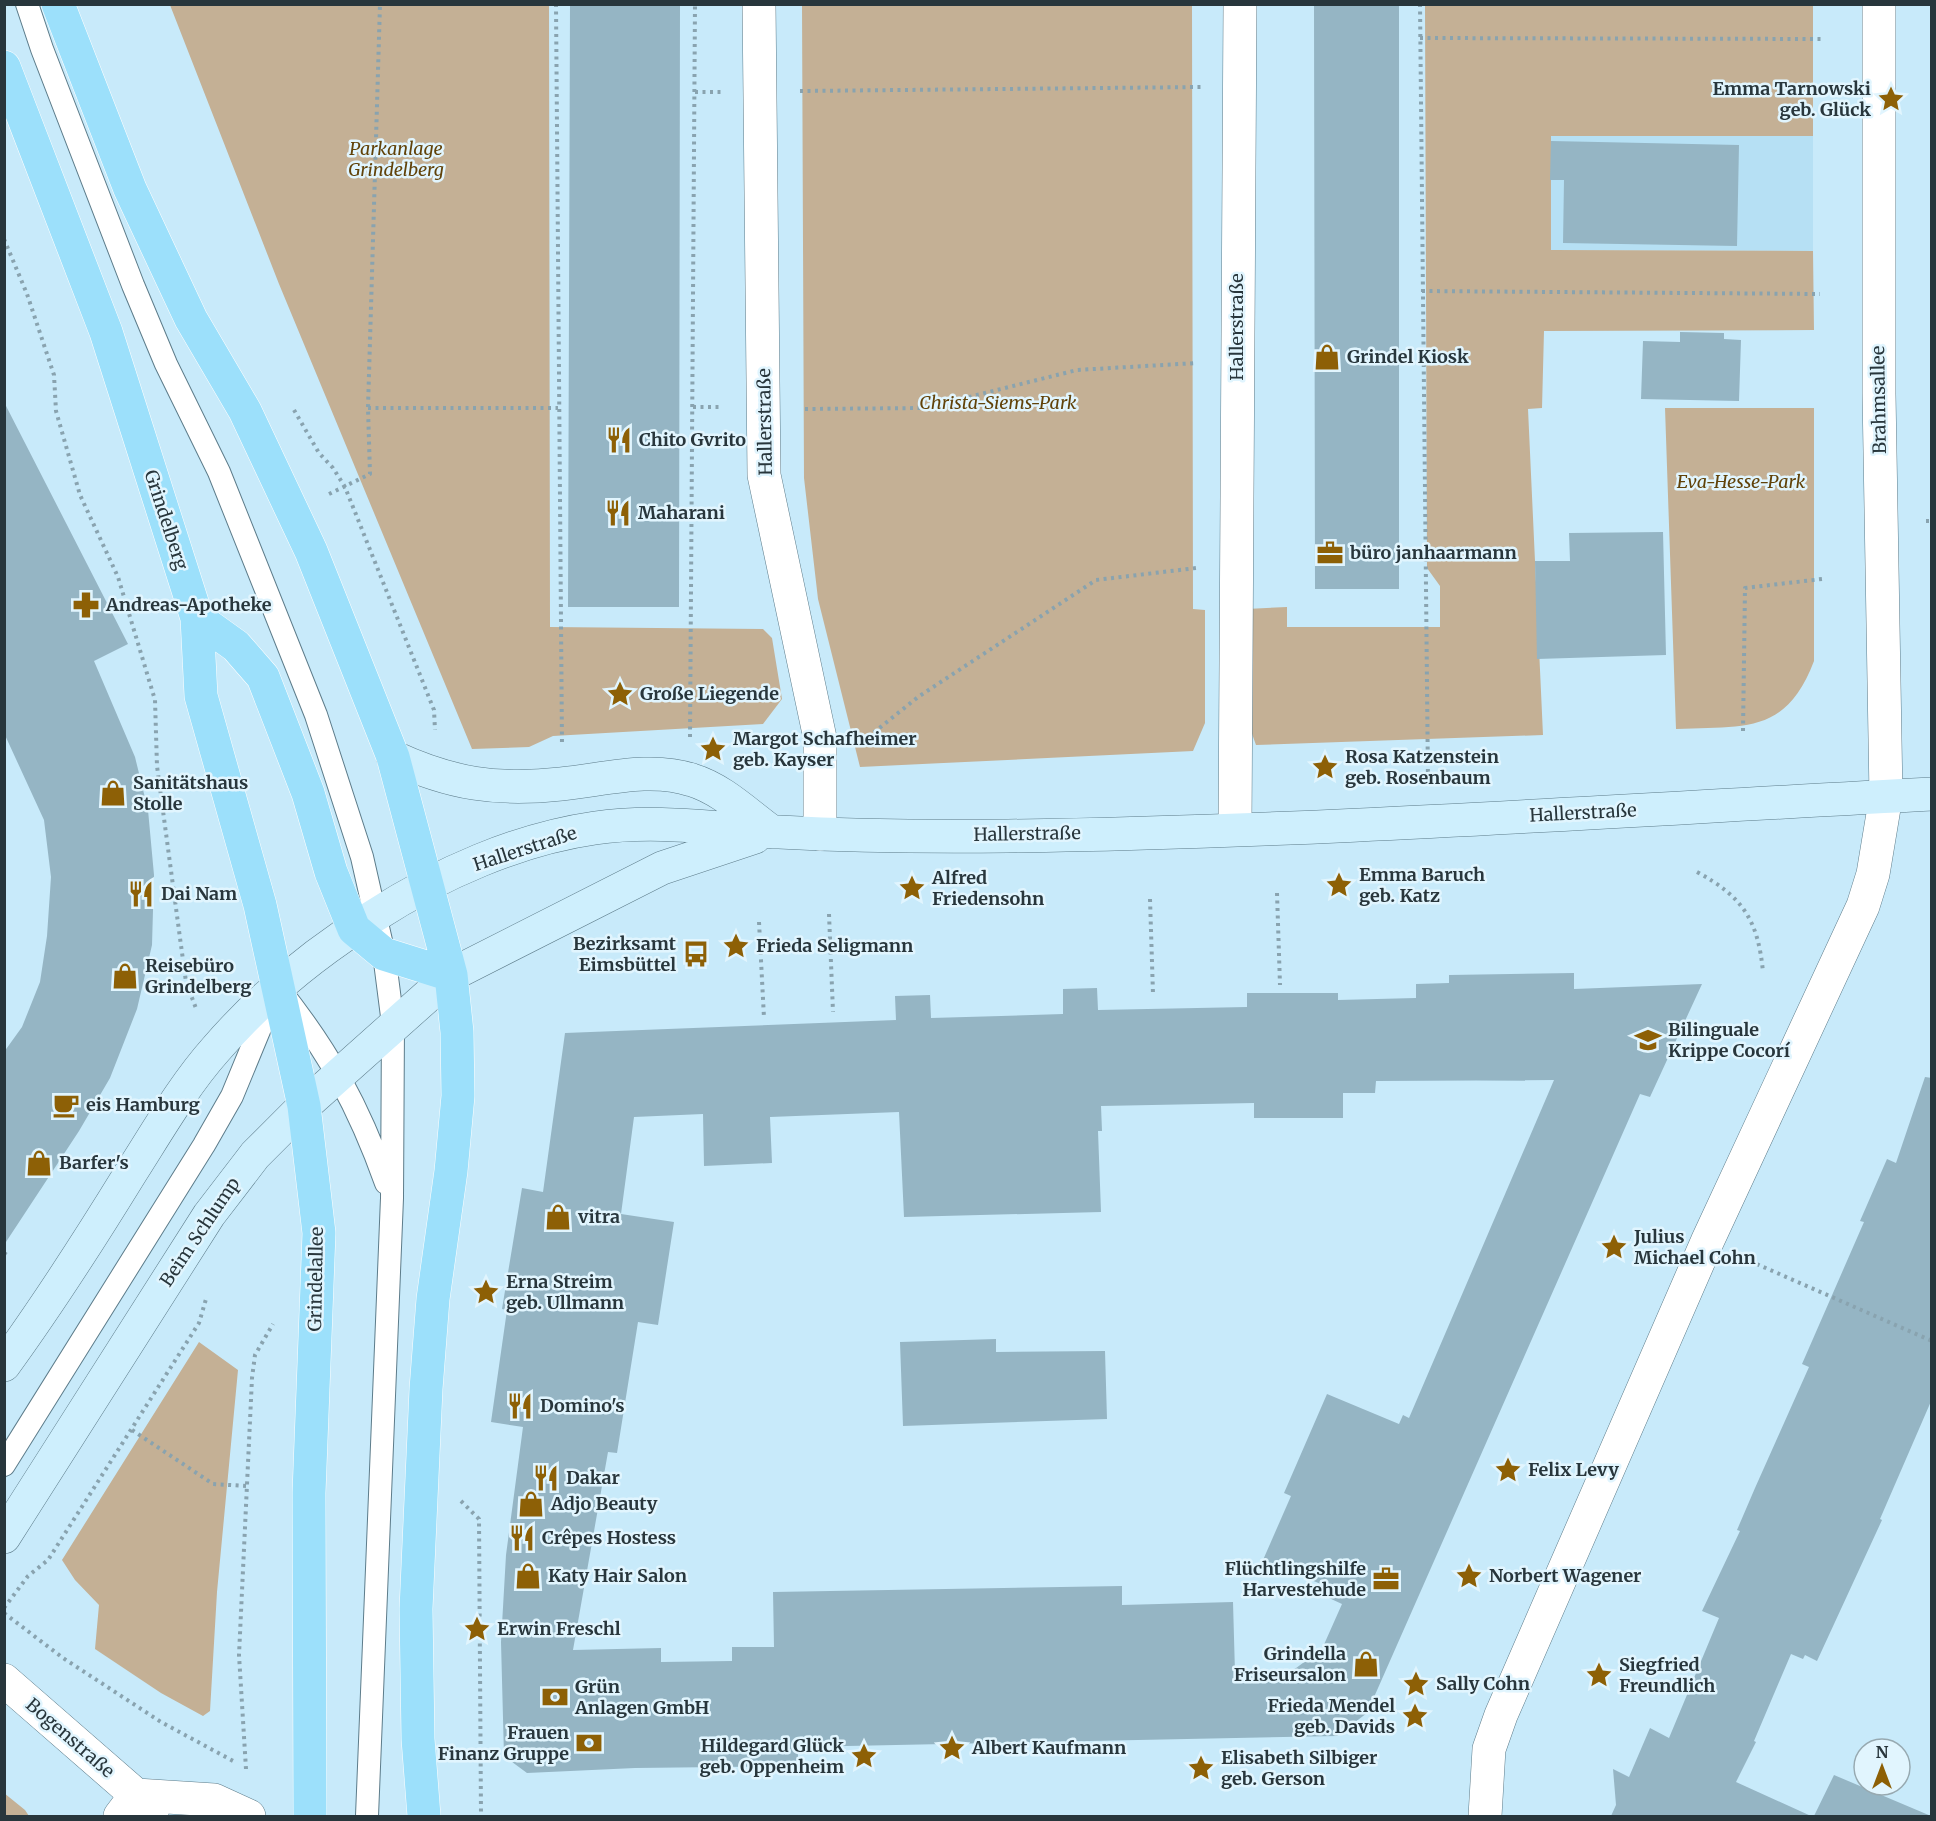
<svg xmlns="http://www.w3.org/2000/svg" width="1936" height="1821" font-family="Merriweather,serif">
	<rect width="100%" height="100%" fill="#c8eafa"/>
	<!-- built -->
	<path fill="#b6e0f4" d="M1551 135 1813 136V251L1551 250Z"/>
	<!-- green -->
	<path fill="#c4b095" d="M170 5H549L550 627 763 629 772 638 782 699 763 724 553 736 529 747 472 749 279 284Z
		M802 5H1192L1193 609 1205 610V723L1193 751 860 767 818 599 804 478Z
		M1425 5H1813V136H1551V250L1813 251 1814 330 1544 331 1542 408 1528 409 1543 735 1256 745 1246 717V609L1287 607V627H1440V586L1427 568Z
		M1665 408H1814V661C1786 735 1744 726 1676 729Z
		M199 1342 238 1370 217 1592 210 1711 203 1716 161 1693 95 1649 99 1605 75 1580 62 1560Z
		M4 1793 25 1810 29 1816H5Z"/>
	<!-- building -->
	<path fill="#95b5c4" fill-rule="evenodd" d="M570 4H680L679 607H568Z
		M1314 4H1399V589H1315Z
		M1551 141 1739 145 1737 246 1563 243 1564 180H1550Z
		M1680 332 1724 333V339L1741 340 1739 401 1641 399 1643 341 1680 342Z
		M4 402 128 644 94 661 135 757 148 810 154 875 152 945 137 1009 110 1078 79 1131 4 1245V1052L22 1027 40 982 47 936 51 877 44 820 4 733Z
		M1663 532 1666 655 1537 659 1535 561H1570L1569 533Z
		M1574 973V989L1702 984 1650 1097 1640 1094 1367 1713 1337 1736 798 1747V1766L635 1768 527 1773 504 1756 501 1642 506 1555 523 1427 491 1422 507 1310 502 1309 522 1188 543 1192 565 1033 896 1020 895 996 930 995 931 1018 1001 1016 1063 1014V989L1097 988 1098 1010 1247 1007V993H1338V1000L1416 998V984L1449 983V975ZM1554 1080 1409 1418 1403 1415 1399 1424 1327 1394 1284 1493 1291 1496 1263 1560 1333 1589 1329 1598 1342 1604 1322 1649 1292 1671 1235 1673 1233 1602 1122 1605V1586L773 1592 774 1647H732V1661L661 1662V1648L573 1650 608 1452 617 1453 638 1322 658 1325 674 1222 621 1214 634 1117 703 1114 704 1166 772 1163 770 1117 899 1112 904 1217 1101 1212 1098 1131H1102L1101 1106 1254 1103V1118H1343V1093H1375L1376 1081Z
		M1925 1077 1932 1078V1399L1880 1519 1882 1520 1817 1661 1805 1655 1803 1659 1791 1654 1754 1741 1756 1742 1736 1782 1811 1816H1611L1616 1805 1613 1769 1629 1777 1650 1728 1669 1738 1719 1618 1702 1611 1740 1531 1737 1530 1755 1488 1809 1367 1802 1364 1864 1222 1860 1221 1887 1159 1896 1163Z
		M996 1339V1352L1105 1351 1107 1419 903 1426 900 1342Z
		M1834 1775 1931 1816H1814Z"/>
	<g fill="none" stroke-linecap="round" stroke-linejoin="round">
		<!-- service casing -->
		<g stroke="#5d7c8a" stroke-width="24">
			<path id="service" d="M27 4 42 49 133 285 166 364 219 472 316 715 362 857 384 954 393 1024 392 1198 367 1816
				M4 1465 204 1145 232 1096 277 987C328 1050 359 1107 386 1183"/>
		</g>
		<!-- minor casing -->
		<g stroke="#5d7c8a" stroke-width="34">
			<path id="minor" d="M759 4 764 475 820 738V834
				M1235 829 1240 4
				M120 1816 136 1795
				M1485 1816 1489 1749 1501 1715 1707 1242 1863 906 1873 874 1886 796 1879 394V4"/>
		</g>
		<!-- tertiary casing -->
		<g stroke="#5d7c8a" stroke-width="34">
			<path id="tertiary" d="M4 1680 136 1795 152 1816
				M136 1795 214 1800 249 1816"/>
		</g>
		<!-- secondary casing -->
		<g stroke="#5d7c8a" stroke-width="34">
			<path id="secondary" d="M393 757C451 784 497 791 561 784 603 780 650 766 692 780 722 789 747 814 772 832
				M4 1365C49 1303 90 1239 130 1174 157 1132 183 1086 216 1049 261 997 316 952 374 916 439 874 518 839 595 828 657 819 717 829 779 832 855 836 932 837 1008 836 1316 832 1624 810 1932 794
				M4 1537 209 1215 255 1155 304 1106 451 975 662 868 755 837"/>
		</g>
		<!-- primary casing -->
		<g stroke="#fff" stroke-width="34">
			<path id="primary" d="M58 4 130 189 191 319 245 411 311 551 393 757 451 975 457 1032 458 1096 451 1171 433 1299 426 1389 416 1609 418 1739 424 1816
				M4 67 106 332 197 618 201 696 260 905 304 1106 319 1233 309 1493 310 1816
				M197 618 236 646 263 677 308 793 331 872 354 929 384 954 451 975"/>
		</g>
		<!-- path -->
		<path stroke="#89a3af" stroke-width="4" stroke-dasharray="3 4.5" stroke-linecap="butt" d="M556 4 562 745
			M1420 4 1428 782
			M1420 38 1822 39
			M800 91 1201 87
			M695 92H721
			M4 239 27 294 54 375 56 411 80 495 118 577 155 700 157 766 180 938 186 982 197 1011
			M1422 291 1820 294
			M693 407H722
			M368 408H558
			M805 409 925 408 1077 370 1197 363
			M294 410 319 453 333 468 345 487 434 710 435 730
			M329 494 370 474 368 408 380 4
			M1926 521H1932
			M1743 731 1745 588 1822 579
			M690 737 695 4
			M862 742 918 697 1096 580 1196 568
			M1697 872C1743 897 1758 920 1763 972
			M1277 893 1280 985
			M1150 899 1153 994
			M829 914 833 1012
			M759 922 764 1018
			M4 1253 10 1257
			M1743 1258 1932 1341
			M132 1430 213 1484 246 1486
			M461 1501 479 1519 481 1816
			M4 1608 28 1576 48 1560 199 1323 206 1299
			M4 1613 63 1658 161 1722 235 1762
			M246 1769 239 1655 252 1378 255 1355 273 1324"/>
		<!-- service -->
		<use href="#service" stroke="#fff" stroke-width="22"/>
		<!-- minor -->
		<use href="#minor" stroke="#fff" stroke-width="33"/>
		<!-- tertiary -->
		<use href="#tertiary" stroke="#fff" stroke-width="33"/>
		<!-- secondary -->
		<use href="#secondary" stroke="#ceeffd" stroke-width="33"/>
		<!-- primary -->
		<use href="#primary" stroke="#9ce0fb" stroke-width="33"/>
	</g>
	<!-- icons -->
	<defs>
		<g id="sight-bare" transform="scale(2.07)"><path d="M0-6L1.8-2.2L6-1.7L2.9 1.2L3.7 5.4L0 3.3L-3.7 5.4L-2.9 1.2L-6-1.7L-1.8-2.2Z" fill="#8d6006" stroke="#e1f5fe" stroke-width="2.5" paint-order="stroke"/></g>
		<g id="shop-bare" transform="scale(2.07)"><path d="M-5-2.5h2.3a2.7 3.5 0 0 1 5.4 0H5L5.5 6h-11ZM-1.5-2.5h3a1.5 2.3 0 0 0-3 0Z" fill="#8d6006" stroke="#e1f5fe" stroke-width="2.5" paint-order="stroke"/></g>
		<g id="restaurant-bare" transform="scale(2.07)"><path d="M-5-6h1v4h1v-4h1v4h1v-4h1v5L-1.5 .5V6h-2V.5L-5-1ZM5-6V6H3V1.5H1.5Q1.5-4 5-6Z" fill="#8d6006" stroke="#e1f5fe" stroke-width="2.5" paint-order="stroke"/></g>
		<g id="office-bare" transform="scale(2.07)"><path d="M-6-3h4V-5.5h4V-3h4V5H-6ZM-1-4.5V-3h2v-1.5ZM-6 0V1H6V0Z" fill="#8d6006" stroke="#e1f5fe" stroke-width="2.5" paint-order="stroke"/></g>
		<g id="pharmacy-bare" transform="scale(2.07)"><path d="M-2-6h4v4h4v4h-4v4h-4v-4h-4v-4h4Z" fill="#8d6006" stroke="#e1f5fe" stroke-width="2.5" paint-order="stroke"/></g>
		<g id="bus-bare" transform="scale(2.07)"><path d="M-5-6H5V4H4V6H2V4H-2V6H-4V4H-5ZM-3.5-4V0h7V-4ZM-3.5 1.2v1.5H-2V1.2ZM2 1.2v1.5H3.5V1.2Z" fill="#8d6006" stroke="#e1f5fe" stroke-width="2.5" paint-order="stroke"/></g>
		<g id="school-bare" transform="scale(2.07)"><path d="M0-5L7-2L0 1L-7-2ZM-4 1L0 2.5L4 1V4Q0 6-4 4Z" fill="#8d6006" stroke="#e1f5fe" stroke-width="2.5" paint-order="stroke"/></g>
		<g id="cafe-bare" transform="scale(2.07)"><path d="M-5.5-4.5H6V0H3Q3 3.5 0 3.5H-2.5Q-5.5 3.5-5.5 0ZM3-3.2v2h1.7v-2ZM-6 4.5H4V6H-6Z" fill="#8d6006" stroke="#e1f5fe" stroke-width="2.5" paint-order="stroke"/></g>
		<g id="bank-bare" transform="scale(2.07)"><path d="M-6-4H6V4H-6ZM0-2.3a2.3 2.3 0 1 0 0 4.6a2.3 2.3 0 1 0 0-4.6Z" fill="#8d6006" stroke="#e1f5fe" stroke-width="2.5" paint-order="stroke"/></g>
	</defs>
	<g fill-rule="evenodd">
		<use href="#sight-bare" x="1891" y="99"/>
		<use href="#shop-bare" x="1327" y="357"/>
		<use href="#restaurant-bare" x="619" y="440"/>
		<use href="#restaurant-bare" x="618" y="513"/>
		<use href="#office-bare" x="1330" y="553"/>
		<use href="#pharmacy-bare" x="86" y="605"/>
		<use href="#sight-bare" x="620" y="694"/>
		<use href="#sight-bare" x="713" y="749"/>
		<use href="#sight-bare" x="1325" y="767"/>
		<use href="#shop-bare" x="113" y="793"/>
		<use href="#sight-bare" x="1339" y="885"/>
		<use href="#sight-bare" x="912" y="888"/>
		<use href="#restaurant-bare" x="141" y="894"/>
		<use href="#sight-bare" x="736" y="946"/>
		<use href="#bus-bare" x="696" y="954"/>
		<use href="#shop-bare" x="125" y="976"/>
		<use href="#school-bare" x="1648" y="1040"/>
		<use href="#cafe-bare" x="66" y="1105"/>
		<use href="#shop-bare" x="39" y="1163"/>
		<use href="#shop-bare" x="558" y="1217"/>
		<use href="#sight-bare" x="1614" y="1247"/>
		<use href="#sight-bare" x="486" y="1292"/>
		<use href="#restaurant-bare" x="520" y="1406"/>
		<use href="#sight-bare" x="1508" y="1470"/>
		<use href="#restaurant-bare" x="546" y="1478"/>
		<use href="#shop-bare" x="531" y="1504"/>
		<use href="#restaurant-bare" x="522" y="1538"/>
		<use href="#shop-bare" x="528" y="1576"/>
		<use href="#sight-bare" x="1469" y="1576"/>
		<use href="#office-bare" x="1386" y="1579"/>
		<use href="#sight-bare" x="477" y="1629"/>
		<use href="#shop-bare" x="1366" y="1664"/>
		<use href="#sight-bare" x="1599" y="1675"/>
		<use href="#sight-bare" x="1416" y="1684"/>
		<use href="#bank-bare" x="555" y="1697"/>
		<use href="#sight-bare" x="1415" y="1716"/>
		<use href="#bank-bare" x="589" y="1743"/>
		<use href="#sight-bare" x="952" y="1748"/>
		<use href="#sight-bare" x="864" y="1756"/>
		<use href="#sight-bare" x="1201" y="1768"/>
	</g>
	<g text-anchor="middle" stroke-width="5" stroke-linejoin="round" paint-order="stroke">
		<!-- poi labels -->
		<g font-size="18" font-weight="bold" fill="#28363c" stroke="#e1f5fe" text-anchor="start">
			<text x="1871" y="95" text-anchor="end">Emma Tarnowski<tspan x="1871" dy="21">geb. Glück</tspan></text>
			<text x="1347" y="363">Grindel Kiosk</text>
			<text x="639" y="446">Chito Gvrito</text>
			<text x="638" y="519">Maharani</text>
			<text x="1350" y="559">büro janhaarmann</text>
			<text x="106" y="611">Andreas-Apotheke</text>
			<text x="640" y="700">Große Liegende</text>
			<text x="733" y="745">Margot Schafheimer<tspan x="733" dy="21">geb. Kayser</tspan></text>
			<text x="1345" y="763">Rosa Katzenstein<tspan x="1345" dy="21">geb. Rosenbaum</tspan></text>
			<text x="133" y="789">Sanitätshaus<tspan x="133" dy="21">Stolle</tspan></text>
			<text x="1359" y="881">Emma Baruch<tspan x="1359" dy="21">geb. Katz</tspan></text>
			<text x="932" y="884">Alfred<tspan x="932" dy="21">Friedensohn</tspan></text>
			<text x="161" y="900">Dai Nam</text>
			<text x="676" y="950" text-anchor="end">Bezirksamt<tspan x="676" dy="21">Eimsbüttel</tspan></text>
			<text x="756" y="952">Frieda Seligmann</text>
			<text x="145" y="972">Reisebüro<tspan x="145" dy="21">Grindelberg</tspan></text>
			<text x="1668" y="1036">Bilinguale<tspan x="1668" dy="21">Krippe Cocorí</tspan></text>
			<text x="86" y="1111">eis Hamburg</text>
			<text x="59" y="1169">Barfer's</text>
			<text x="578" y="1223">vitra</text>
			<text x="1634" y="1243">Julius<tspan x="1634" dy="21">Michael Cohn</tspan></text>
			<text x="506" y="1288">Erna Streim<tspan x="506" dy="21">geb. Ullmann</tspan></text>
			<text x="540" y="1412">Domino's</text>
			<text x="1528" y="1476">Felix Levy</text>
			<text x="566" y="1484">Dakar</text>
			<text x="551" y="1510">Adjo Beauty</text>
			<text x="542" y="1544">Crêpes Hostess</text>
			<text x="1366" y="1575" text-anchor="end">Flüchtlingshilfe<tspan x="1366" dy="21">Harvestehude</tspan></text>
			<text x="548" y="1582">Katy Hair Salon</text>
			<text x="1489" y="1582">Norbert Wagener</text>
			<text x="497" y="1635">Erwin Freschl</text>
			<text x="1346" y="1660" text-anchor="end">Grindella<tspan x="1346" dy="21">Friseursalon</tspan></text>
			<text x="1619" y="1671">Siegfried<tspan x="1619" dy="21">Freundlich</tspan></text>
			<text x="1436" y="1690">Sally Cohn</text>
			<text x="575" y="1693">Grün<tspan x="575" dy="21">Anlagen GmbH</tspan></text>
			<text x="1395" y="1712" text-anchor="end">Frieda Mendel<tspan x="1395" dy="21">geb. Davids</tspan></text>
			<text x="569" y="1739" text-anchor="end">Frauen<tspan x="569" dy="21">Finanz Gruppe</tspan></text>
			<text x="844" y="1752" text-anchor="end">Hildegard Glück<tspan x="844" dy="21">geb. Oppenheim</tspan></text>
			<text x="972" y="1754">Albert Kaufmann</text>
			<text x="1221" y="1764">Elisabeth Silbiger<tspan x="1221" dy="21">geb. Gerson</tspan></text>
		</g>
		<!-- park labels -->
		<g font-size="18" font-style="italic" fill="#614209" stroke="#e1f5fe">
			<text x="396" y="155">Parkanlage<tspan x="396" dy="21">Grindelberg</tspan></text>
			<text x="998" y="409">Christa-Siems-Park</text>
			<text x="1741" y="488">Eva-Hesse-Park</text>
		</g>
		<!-- street labels -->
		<g font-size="18" fill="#28363c" stroke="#e1f5fe">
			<text transform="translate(1237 327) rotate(-90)" y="6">Hallerstraße</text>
			<text transform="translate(1879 400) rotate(-91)" y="6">Brahmsallee</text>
			<text transform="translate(765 422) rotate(-91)" y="6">Hallerstraße</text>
			<text transform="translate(166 520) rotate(72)" y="6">Grindelberg</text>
			<text transform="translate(1583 813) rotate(-3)" y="6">Hallerstraße</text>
			<text transform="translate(1027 834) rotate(-1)" y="6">Hallerstraße</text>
			<text transform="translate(525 849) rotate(-18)" y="6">Hallerstraße</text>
			<text transform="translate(200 1232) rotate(-56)" y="6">Beim Schlump</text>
			<text transform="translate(316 1279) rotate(-89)" y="6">Grindelallee</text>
			<text transform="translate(70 1738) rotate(41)" y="6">Bogenstraße</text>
		</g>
	</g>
	<!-- border -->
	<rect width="1936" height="1821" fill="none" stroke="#28363c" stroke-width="12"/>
	<!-- north arrow -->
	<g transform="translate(1882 1767)"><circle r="28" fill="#e1f5fe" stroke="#97a9b0" stroke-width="1.5"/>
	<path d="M0-4.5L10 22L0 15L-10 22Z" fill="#8d6006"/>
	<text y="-9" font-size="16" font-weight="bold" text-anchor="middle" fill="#28363c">N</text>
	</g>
</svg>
